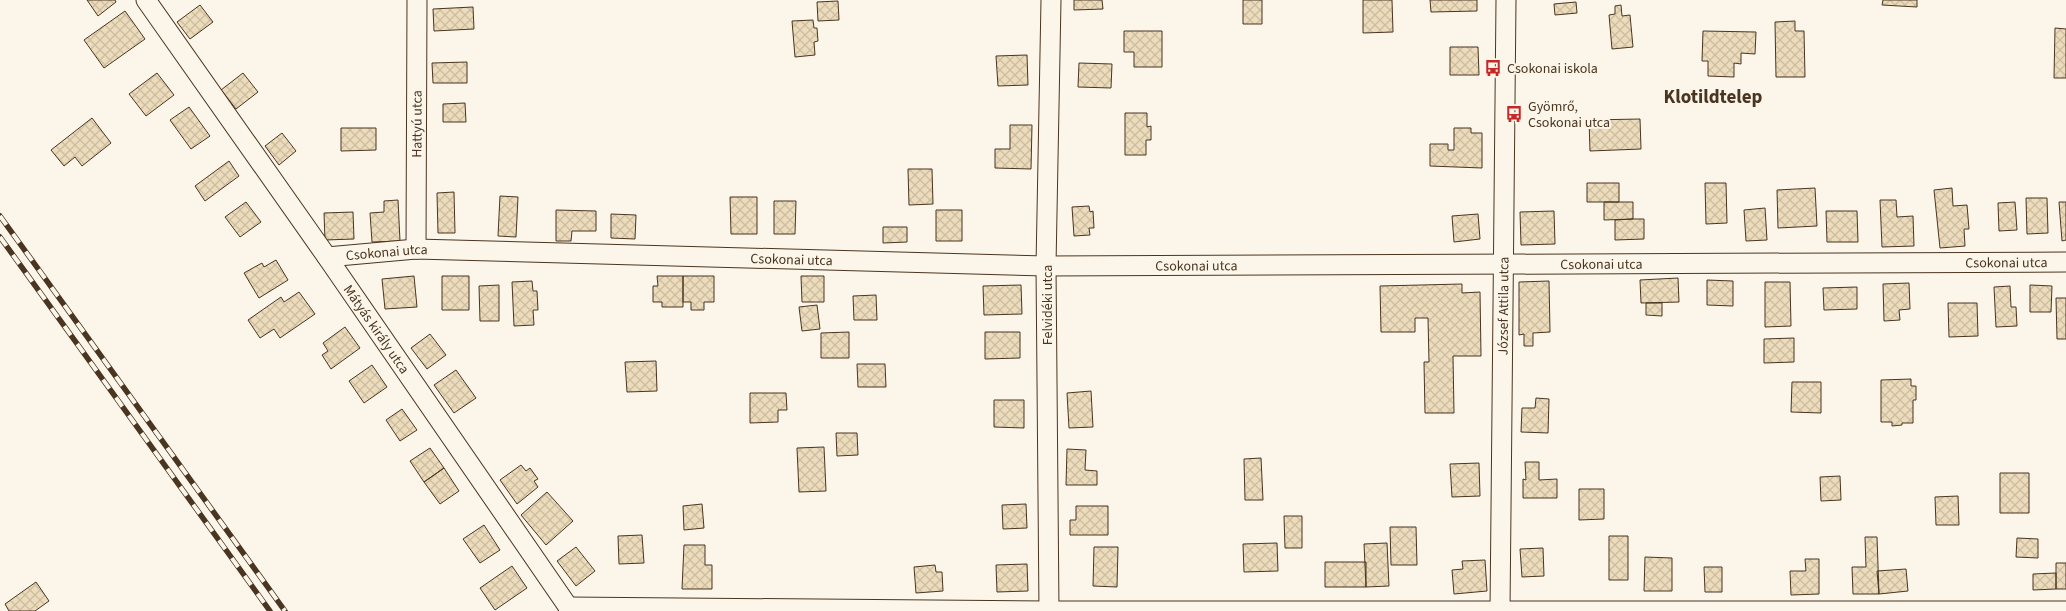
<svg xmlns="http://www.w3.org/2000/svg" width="2066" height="611" font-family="'Source Sans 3',sans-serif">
	<defs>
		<pattern id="building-cross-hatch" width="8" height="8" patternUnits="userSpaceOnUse" patternTransform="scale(1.25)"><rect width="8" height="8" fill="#ecdcbc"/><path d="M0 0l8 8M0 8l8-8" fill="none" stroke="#ccbda1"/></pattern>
	</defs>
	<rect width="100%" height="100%" fill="#fbf6e9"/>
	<!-- building -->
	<path fill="url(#building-cross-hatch)" stroke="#4a3520" d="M87 0H115L116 2 98 16Z
		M1074 0H1102L1103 9 1074 10Z
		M1243 0H1262V24H1243Z
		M1363 0H1392L1393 32 1363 33Z
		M1430 0H1477V11L1431 12Z
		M1883 0H1917V7L1882 5Z
		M838 1 839 20 818 21 817 2Z
		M1576 2 1577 13 1555 15 1554 4Z
		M200 5 213 22 190 39 177 22Z
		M1621 5 1622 16 1630 15 1633 47 1612 49 1609 15 1615 14V6Z
		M473 7 474 29 434 31 433 9Z
		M125 11 145 39 104 68 84 40Z
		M813 20 814 28H817L818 41 814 42 815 55 795 57 792 21Z
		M1795 21V31H1804L1805 77H1776L1775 22Z
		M2055 28 2066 29V78H2054Z
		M1124 31H1162V67H1134V52H1124Z
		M1703 31 1756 32 1755 54 1741 53V64L1734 63V77L1708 76V61H1702Z
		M1450 47H1478L1479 75H1450Z
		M1027 55 1028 85 998 86 996 56Z
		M467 62V83H433L432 63Z
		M1079 63 1112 64 1111 88 1078 87Z
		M157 73 174 95 146 116 129 94Z
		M243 73 258 92 236 109 221 90Z
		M465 103 466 122H443V104Z
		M189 107 210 136 191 149 170 120Z
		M1125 113H1147V127L1151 126V140H1146V155H1125Z
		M92 118 111 143 82 166 75 157 64 166 51 150Z
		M1640 119 1641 149 1590 151 1589 120Z
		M1010 125H1032L1031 169 995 168V149H1010Z
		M341 128H376V150L341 151Z
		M1454 128H1471V133H1482V168L1430 166V144H1448V150H1454Z
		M282 133 296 151 279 165 265 146Z
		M229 161 239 176 205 201 195 186Z
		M908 169H932L933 204 909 205Z
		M1587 183H1619V202H1587Z
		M1705 183H1726L1727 223 1706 224Z
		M1815 188 1817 226 1778 228 1777 190Z
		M1952 188 1953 206 1967 205 1969 229H1964L1965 246 1940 248 1934 190Z
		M454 192 455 233H438L437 193Z
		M500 196 518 197 516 237 498 236Z
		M730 197H757V234H731Z
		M2026 198H2047L2048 233 2027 234Z
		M398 200 400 241 372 242 370 213 384 212V201Z
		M1880 200H1896L1897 217 1913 216 1914 246 1882 247Z
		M774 201H796L795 234H774Z
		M246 202 261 222 240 237 225 217Z
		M1604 202H1633V219L1604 220Z
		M2015 202 2017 230 1999 231 1998 203Z
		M2059 202H2066V240L2062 241Z
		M1089 206 1090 212 1093 211 1094 228H1089L1090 235 1074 236 1072 207Z
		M1765 208 1767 240 1746 241 1744 210Z
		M556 210 596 211V231H572L571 241H556Z
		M936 210H962V241H936Z
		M1554 211 1555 244 1521 245 1520 212Z
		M1826 211H1857L1858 242H1827Z
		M353 212 354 239 325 240 324 213Z
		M611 214 636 215 635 239 611 238Z
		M1478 214 1480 239 1454 242 1452 216Z
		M1633 219H1644V239L1615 240V220Z
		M883 227H907V242L883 243Z
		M276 260 288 280 259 298 244 273 262 263 264 267Z
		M414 276 417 307 385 309 382 279Z
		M442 276H469V310H442Z
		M657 276H683V307H662V302H653V286H658Z
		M683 276H714V302H704V310H691V302H683Z
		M801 276H824V302H802Z
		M1678 278 1679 302 1641 303 1640 280Z
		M1707 280 1733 281V306L1707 305Z
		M532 281 533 291H537L538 310H533L534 325 514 326 512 282Z
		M1549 281 1550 332 1533 333V346H1524V334L1519 335V282Z
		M1765 282H1790L1791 326 1765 327Z
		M1909 283 1910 309 1899 310 1900 320 1884 321 1883 284Z
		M1462 284V293L1480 292 1481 356H1453L1454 413H1425L1424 362H1429L1428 318H1415V332H1381L1380 286Z
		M499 285V321H480L479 286Z
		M1021 285 1022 314 984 315 983 286Z
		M2030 285 2052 286 2051 312H2030Z
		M2010 286 2011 307H2016L2017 326 1996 327 1994 287Z
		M1857 287V309L1824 310 1823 288Z
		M299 292 315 314 280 338 274 329 260 338 248 320 281 297 284 302Z
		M876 295 877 320H854L853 296Z
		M2056 298H2066V339H2057Z
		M1646 303H1662V316L1646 315Z
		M1948 303H1977L1978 336 1949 337Z
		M817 305 820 329 802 331 799 307Z
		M345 327 360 348 331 369 322 355 328 351 323 343Z
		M849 332V358H821V333Z
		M985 332H1020V358L985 359Z
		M430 334 446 355 427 369 411 348Z
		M1794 338V362L1764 363V339Z
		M656 361 657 391 627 392 625 362Z
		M857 364H885L886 387H858Z
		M372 365 387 387 364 403 349 381Z
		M456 370 476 398 454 413 434 385Z
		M1911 379V386H1916V400H1913V423H1902V425L1892 426V422H1881V380Z
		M1792 382H1821V413L1791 412Z
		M1091 391 1093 427 1069 428 1067 393Z
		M750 393H786L787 410H778V422L750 423Z
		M1536 398 1549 399 1548 433 1521 432 1522 408H1535Z
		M994 400H1024V428L994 427Z
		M402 409 417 430 400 441 386 420Z
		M836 433H857L858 455 837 456Z
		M824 447 826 491 799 492 797 448Z
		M430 448 444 468 424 482 410 461Z
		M1067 449 1086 450 1085 470 1097 471V485H1066Z
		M1261 458 1263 500H1245L1244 459Z
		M1525 462H1539V480L1557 479V498H1523V479L1526 480Z
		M1479 463 1480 496 1452 497 1450 464Z
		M521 465 526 471 530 468 538 479 534 481 538 487 517 504 500 480Z
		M444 468 459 491 440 504 424 482Z
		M2000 473H2029V513H2000Z
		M1840 476 1841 500 1821 501 1820 477Z
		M1579 489H1604V519L1579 520Z
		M547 492 573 521 546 545 521 515Z
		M1958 496 1959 525H1936L1935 497Z
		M702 504 704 528 684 530 683 506Z
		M1026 504 1027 528 1003 529 1002 505Z
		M1076 506H1108V535H1070V520H1076Z
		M1284 516H1302V548H1285Z
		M484 525 500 550 480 563 463 539Z
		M1390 527H1416L1417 565H1391Z
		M642 535 644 563 619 564 618 536Z
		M1609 536H1628V580H1609Z
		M1865 537H1877L1879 594H1853L1852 567H1866Z
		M2017 538 2038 539V558L2016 557Z
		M1277 543 1278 571 1244 572 1243 544Z
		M1387 543 1389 586 1366 587 1364 544Z
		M684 545H705V565H712V589H682Z
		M576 547 595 571 576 586 557 561Z
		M1094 547H1118L1117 587 1093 586Z
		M1543 548 1544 576 1522 577 1520 549Z
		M1645 557 1672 558V591H1644Z
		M1805 559H1819V594L1791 595 1790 571H1806Z
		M1485 560 1487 591 1454 594 1452 570 1463 569 1462 561Z
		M1325 562H1366V587H1325Z
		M2056 563H2066V589H2056Z
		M1027 564 1028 591 997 592 996 565Z
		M935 565 936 572H942L943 591 916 593 914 567Z
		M512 566 527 588 495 610 480 588Z
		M1704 567H1722V592H1705Z
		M1906 569 1908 591 1879 594 1877 571Z
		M2056 573V589L2033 590V574Z
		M36 582 49 601 35 611H9L5 604Z"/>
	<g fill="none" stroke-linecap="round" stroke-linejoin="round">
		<!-- minor casing -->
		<g stroke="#4a3520" stroke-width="21">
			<g id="minor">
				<path id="s1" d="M146 0 327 257 571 611"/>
				<path id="s2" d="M416 249 417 0"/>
				<path id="s3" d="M327 257 416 249 1046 266 2066 262"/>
				<path d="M568 607 1049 611H2066"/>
				<path d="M1049 611 1046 266 1051 0"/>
				<path id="s4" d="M1500 611 1506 0"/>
			</g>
		</g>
		<!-- minor -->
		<use href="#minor" stroke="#fbf6e9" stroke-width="19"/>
		<!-- rail casing -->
		<g stroke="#4a3520" stroke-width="5.5">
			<path id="rail" d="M0 216 285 611
				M0 237 270 611"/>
		</g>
		<!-- rail -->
		<use href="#rail" stroke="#fbf6e9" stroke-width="4" stroke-dasharray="11" stroke-linecap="butt"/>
	</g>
	<!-- icons -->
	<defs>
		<g id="bus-bare" transform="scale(1.35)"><path d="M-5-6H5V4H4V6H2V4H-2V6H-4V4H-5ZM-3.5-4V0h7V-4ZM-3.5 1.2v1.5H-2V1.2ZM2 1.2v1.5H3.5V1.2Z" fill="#c62828" stroke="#fbf6e9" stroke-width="2.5" paint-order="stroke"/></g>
	</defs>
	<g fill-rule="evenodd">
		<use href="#bus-bare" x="1493" y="68"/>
		<use href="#bus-bare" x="1514" y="114"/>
	</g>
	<g text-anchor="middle" stroke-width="4" stroke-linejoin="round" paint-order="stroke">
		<!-- poi labels -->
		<g font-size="14" fill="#4a3520" stroke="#fbf6e9" text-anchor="start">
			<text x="1507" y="73">Csokonai iskola</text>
			<text x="1528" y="111">Gyömrő,<tspan x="1528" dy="16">Csokonai utca</tspan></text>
		</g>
		<!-- street labels -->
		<g font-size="14" fill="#4a3520" stroke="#fbf6e9">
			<text dy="5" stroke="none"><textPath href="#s2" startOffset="125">Hattyú utca</textPath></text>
			<text dy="5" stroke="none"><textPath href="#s3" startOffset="60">Csokonai utca</textPath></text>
			<text dy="5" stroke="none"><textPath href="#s3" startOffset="465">Csokonai utca</textPath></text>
			<text dy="5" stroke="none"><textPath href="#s3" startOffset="1680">Csokonai utca</textPath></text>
			<text dy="5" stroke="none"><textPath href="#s3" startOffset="1275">Csokonai utca</textPath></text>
			<text dy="5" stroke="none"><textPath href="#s3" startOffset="870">Csokonai utca</textPath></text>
			<text transform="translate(1047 305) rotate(-90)" y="5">Felvidéki utca</text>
			<text dy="5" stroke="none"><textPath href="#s4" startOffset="305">József Attila utca</textPath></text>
			<text dy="5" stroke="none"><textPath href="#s1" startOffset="402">Mátyás király utca</textPath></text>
		</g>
		<!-- district labels -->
		<g font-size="19" font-weight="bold" fill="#4a3520" stroke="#fbf6e9">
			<text x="1713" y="103">Klotildtelep</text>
		</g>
	</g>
</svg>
